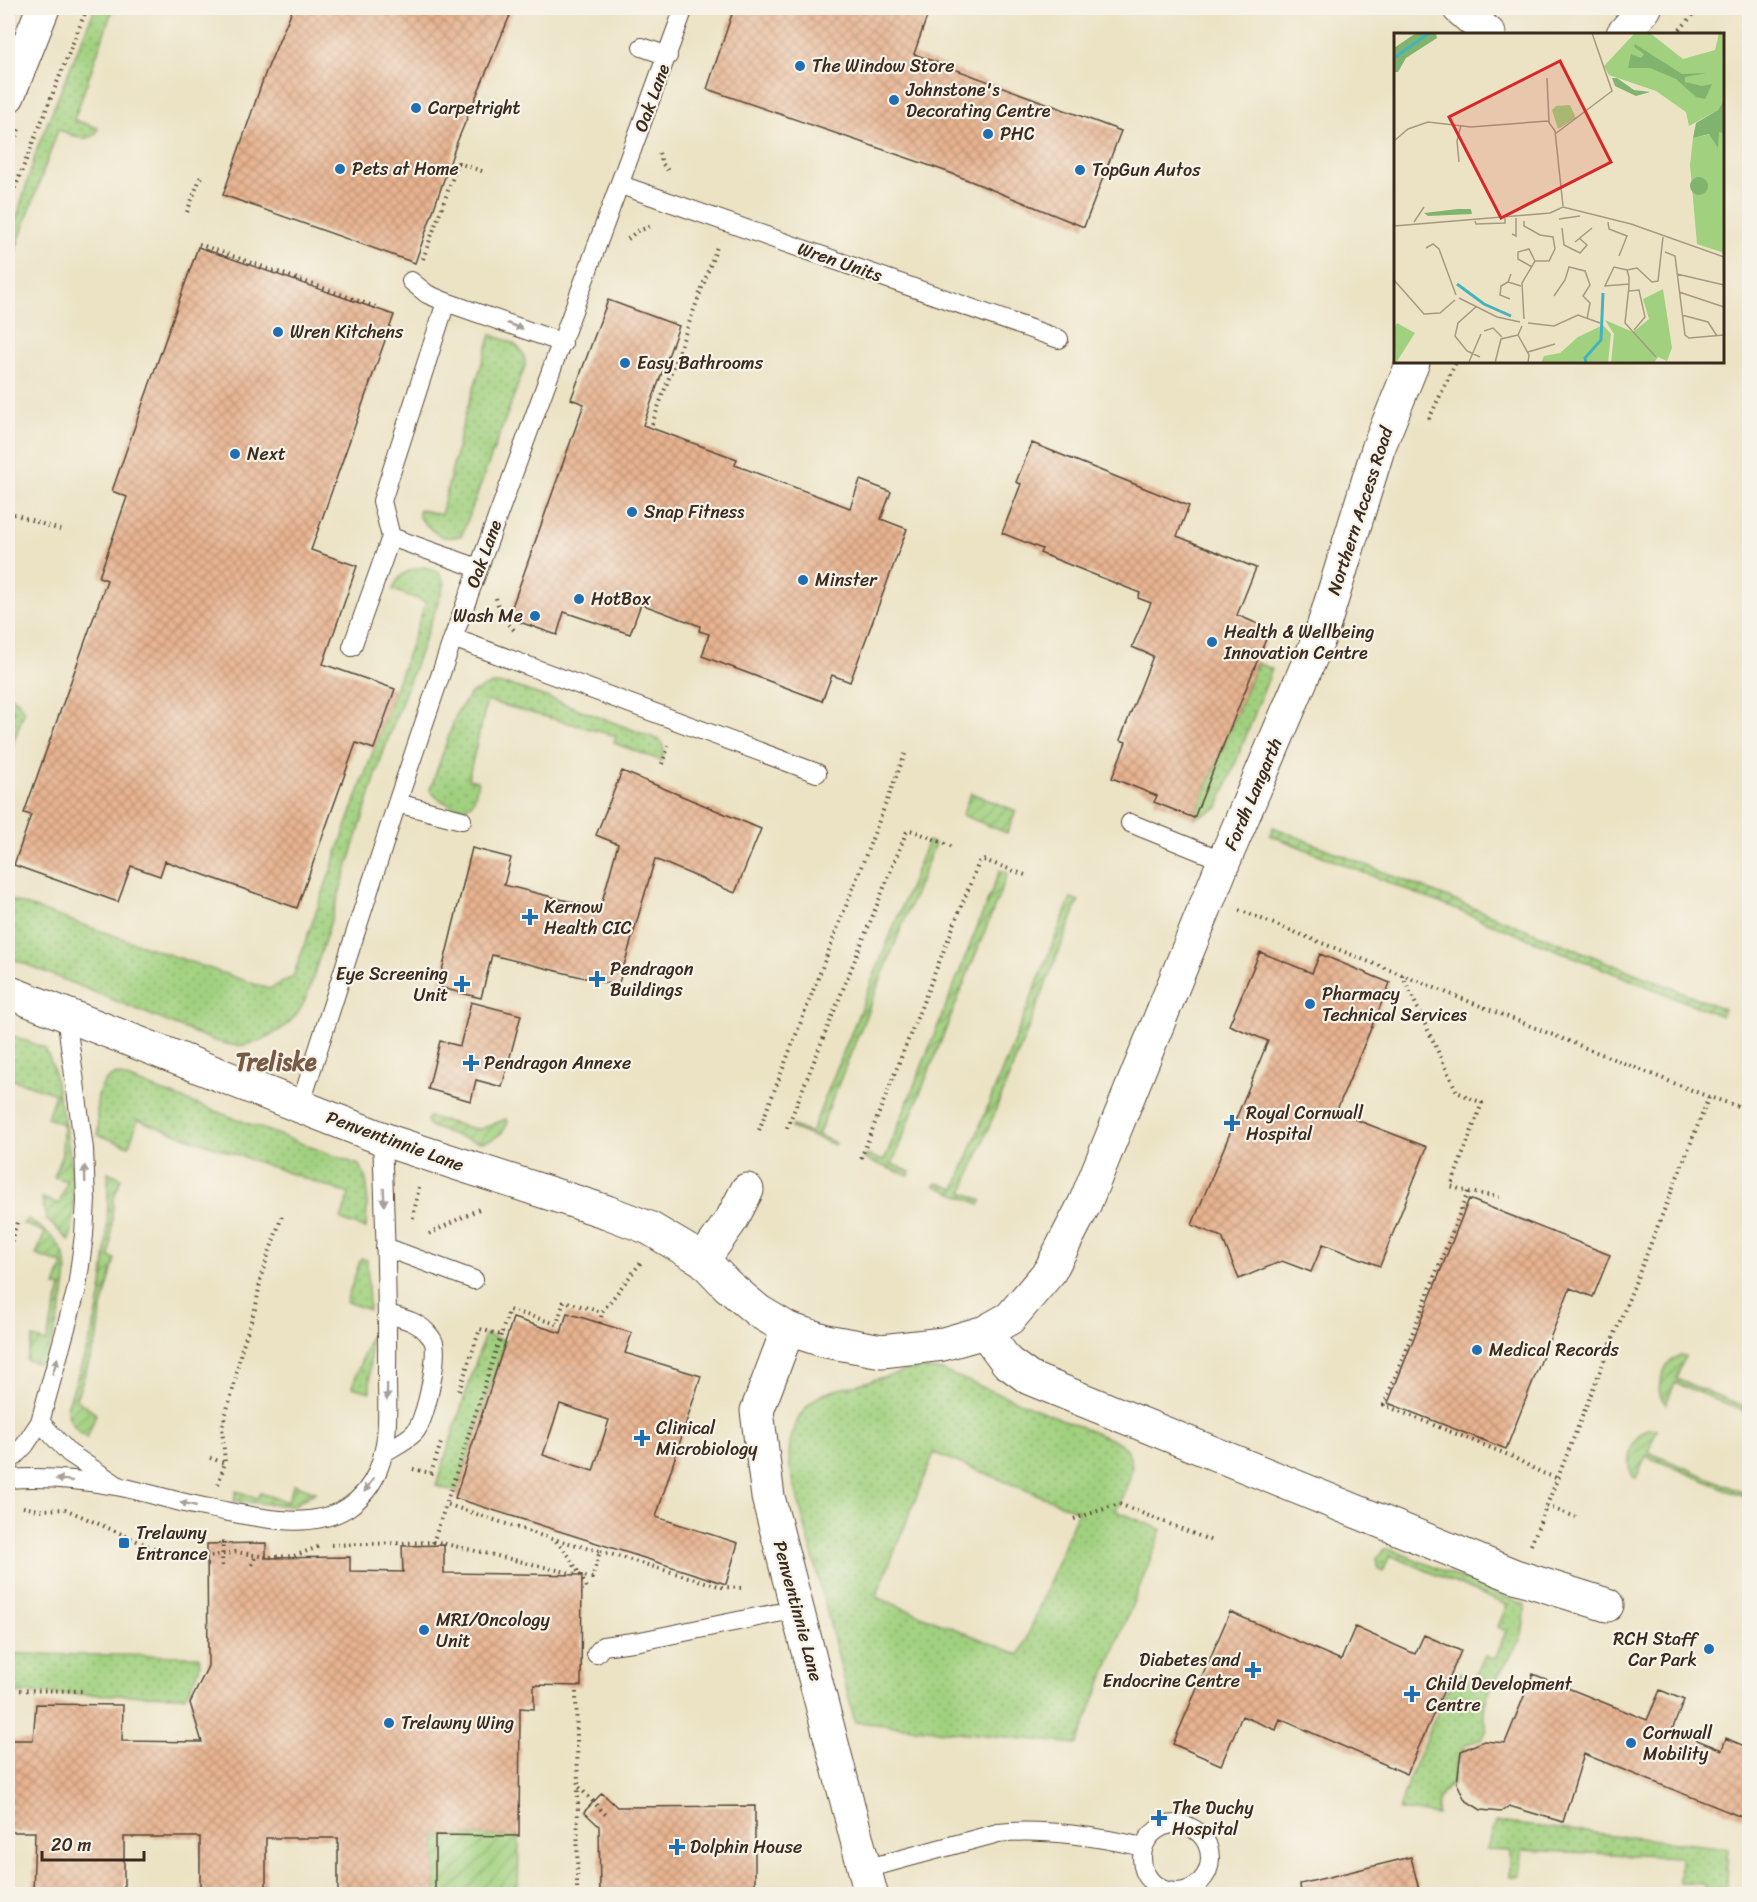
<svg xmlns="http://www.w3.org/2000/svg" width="1757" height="1902" font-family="Sriracha,sans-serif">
	<defs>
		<pattern id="grass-dots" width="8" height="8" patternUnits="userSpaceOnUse" patternTransform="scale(1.5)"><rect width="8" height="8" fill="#a1d17f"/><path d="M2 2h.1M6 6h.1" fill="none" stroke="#84aa67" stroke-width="1.8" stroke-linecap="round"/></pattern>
		<pattern id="garden-furrows" width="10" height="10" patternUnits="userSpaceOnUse" patternTransform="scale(1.5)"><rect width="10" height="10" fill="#a1d17f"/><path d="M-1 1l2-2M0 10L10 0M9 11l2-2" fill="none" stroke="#84aa67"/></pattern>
		<pattern id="building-cross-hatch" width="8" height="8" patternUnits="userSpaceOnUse" patternTransform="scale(1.5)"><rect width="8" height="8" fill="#e8b491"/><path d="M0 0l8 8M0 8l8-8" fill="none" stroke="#bd9376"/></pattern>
	</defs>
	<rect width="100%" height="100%" fill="#f7f3e8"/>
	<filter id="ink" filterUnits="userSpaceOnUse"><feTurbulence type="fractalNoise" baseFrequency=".0167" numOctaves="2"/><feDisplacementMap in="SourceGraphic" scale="12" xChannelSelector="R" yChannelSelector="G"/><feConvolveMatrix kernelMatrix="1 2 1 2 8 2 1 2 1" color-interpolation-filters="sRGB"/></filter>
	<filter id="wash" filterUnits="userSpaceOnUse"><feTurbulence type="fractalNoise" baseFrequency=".008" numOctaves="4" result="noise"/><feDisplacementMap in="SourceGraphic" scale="24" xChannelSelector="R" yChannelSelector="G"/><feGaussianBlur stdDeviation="1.35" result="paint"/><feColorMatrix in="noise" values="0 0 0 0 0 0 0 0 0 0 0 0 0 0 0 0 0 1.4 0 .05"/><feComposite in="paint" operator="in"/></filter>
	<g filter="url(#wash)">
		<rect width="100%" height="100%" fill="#ece3c5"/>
		<!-- grass -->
		<path fill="url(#grass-dots)" stroke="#6e7e4e" stroke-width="1.5" fill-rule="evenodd" d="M95 8H113L74 120 98 128 96 134C85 144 70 133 58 130L8 271V247L38 146Z
			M491 335C508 341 526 344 525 366L462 535C442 543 431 531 419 517V509L441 515 465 415Z
			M425 567 438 572 445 583 382 756 312 981C309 991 305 1002 299 1011 288 1027 264 1042 244 1045 234 1047 222 1043 212 1040L8 957V892L11 900 269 989 293 977 426 602 393 590C398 574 409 569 425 567Z
			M1257 663 1272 669 1218 808 1194 818Z
			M492 684 510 685 549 698 660 740 664 749 662 761 614 743 616 736 487 701 468 779 478 781C476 788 476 800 470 805 459 813 436 799 430 790L457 712 471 693Z
			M8 695 18 701 24 712 8 758V725L13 710 8 707Z
			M8 1034 45 1048 53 1067 58 1095 8 1078Z
			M116 1074 359 1165C372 1181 366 1209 366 1229L341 1220 349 1194 138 1120 129 1146 98 1135C98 1111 90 1086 116 1074Z
			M361 1258 367 1260 369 1310 346 1302Z
			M485 1334 505 1341 457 1492 436 1486Z
			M370 1336V1392L352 1387Z
			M919 1368 943 1371 1120 1443C1144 1463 1125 1489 1116 1511L1162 1530 1077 1744 855 1722 790 1467C786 1439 798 1405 826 1393 838 1388 853 1386 866 1382 883 1377 901 1372 919 1368ZM934 1453 1078 1511 1020 1655 876 1597Z
			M1384 1549 1393 1550 1525 1605C1525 1616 1525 1627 1521 1637 1509 1665 1473 1698 1487 1730L1482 1739 1466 1744 1455 1766 1453 1784C1441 1790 1437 1802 1437 1815L1399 1810 1410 1776 1455 1671 1474 1679 1485 1655 1495 1659 1506 1631 1498 1627 1507 1605 1390 1555 1383 1572 1379 1570 1377 1559Z
			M8 1654 199 1656 200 1665 198 1673 185 1696 8 1693Z
			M1496 1822 1728 1848 1725 1894H1703L1704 1884 1679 1883 1680 1857 1522 1850 1520 1876H1510V1851L1486 1850Z"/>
		<!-- garden -->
		<path fill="url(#garden-furrows)" stroke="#6e7e4e" stroke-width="1.5" d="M971 793 1016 811 1007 833 962 815Z
			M1273 827 1329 850 1724 1009 1721 1016 1270 835Z
			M928 841 935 844 818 1135 836 1143 835 1145 791 1128 792 1126 811 1133Z
			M1000 870 1008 873 892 1164 910 1172 909 1176 864 1159 866 1155 884 1161Z
			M1071 898 1079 901 963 1192 982 1200 980 1204 935 1186 937 1183 955 1189Z
			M55 1094 58 1095C68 1135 80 1201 70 1241L46 1219 42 1198 59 1204 67 1181 54 1177 62 1154 63 1124 47 1118Z
			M429 1117 475 1129H481L506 1119 508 1122C505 1133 491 1143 479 1142 464 1140 444 1131 429 1126L427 1121Z
			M108 1172 121 1178 113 1201 110 1257 115 1259 101 1312 98 1336 76 1399 96 1414 87 1438C77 1430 68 1422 67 1408 75 1383 84 1359 92 1333 107 1281 108 1226 108 1172Z
			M28 1219C43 1229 57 1238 64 1255 74 1278 52 1342 43 1365L26 1360 33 1338 46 1342 61 1288 55 1286 63 1264 36 1255 45 1232 23 1224Z
			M1681 1355 1685 1356 1676 1379 1749 1408V1413L1675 1383 1666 1404C1651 1392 1664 1360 1681 1355Z
			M1647 1429H1657L1648 1452 1749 1495V1499L1646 1456 1636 1478 1632 1476C1624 1461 1632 1436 1647 1429Z
			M294 1484 316 1492 292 1506 234 1501 236 1491 258 1498 260 1493 287 1502Z
			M435 1835 519 1836 518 1894H435Z"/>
		<g id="blocks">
			<!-- building -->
			<path fill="url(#building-cross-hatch)" fill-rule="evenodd" d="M293 8H513L457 142 415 263 223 195 265 74Z
				M734 8H930L914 54 1121 131 1084 227 948 172 707 89Z
				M198 247 394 315 311 550 357 566 323 664 395 689 374 749 356 743 297 908 165 861 160 876 131 866 118 902 14 865 31 815 24 813 107 580 99 577 127 497 112 491Z
				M608 300 679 326 643 425 737 459 735 465 850 508 860 480 891 492 881 519 907 529 850 682 832 675 822 701 702 656 709 634 699 631 700 626 641 604 630 634 564 612 557 635 508 618 584 404 571 399Z
				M1032 443 1189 506 1177 536 1256 568 1237 615 1270 629 1194 818 1154 802 1157 796 1112 778 1126 742 1120 740 1153 656 1132 647 1151 603 1138 598 1140 593 1040 553 1042 549 1002 533 1021 484 1016 482Z
				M622 771 761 829 735 893 655 859 618 986 492 955 481 998 438 987 472 848 511 858 504 885 600 909 618 844 596 835Z
				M1260 952 1312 973 1320 954 1390 983 1336 1112 1427 1147 1380 1266 1323 1244 1311 1272 1282 1261 1239 1279 1222 1237 1192 1225 1268 1041 1229 1025Z
				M471 1002 521 1015 502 1087 476 1080 471 1101 428 1089 440 1041 460 1046Z
				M1469 1199 1610 1255 1593 1297 1570 1288 1506 1449 1388 1403Z
				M567 1313 632 1333 625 1353 701 1376 656 1517 738 1543 726 1584 455 1498 513 1318 561 1333ZM560 1404 609 1420 593 1471 543 1455Z
				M266 1543V1558L350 1557V1571L403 1572 402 1546 444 1545V1573L582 1575 581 1686 534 1685V1709L520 1708 519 1836 435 1835V1894H338V1838H266V1894H200V1837H124V1894H33L35 1832H8V1740H33L36 1704 123 1705 122 1741 202 1742 190 1703 208 1666 207 1544Z
				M1230 1612 1341 1660 1355 1627 1415 1654 1424 1635 1461 1651 1407 1774 1280 1719 1276 1730 1242 1716 1221 1765 1173 1744Z
				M1533 1674 1647 1720 1660 1690 1684 1700 1672 1730 1722 1750 1726 1738 1749 1748V1820L1584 1754 1563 1822 1509 1806 1501 1812 1481 1810 1465 1800 1457 1783 1461 1751 1484 1741 1505 1743Z
				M602 1793 617 1807 755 1806V1894H600L599 1826 584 1812Z
				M1411 1857 1420 1894H1301L1300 1884Z"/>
		</g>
	</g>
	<g filter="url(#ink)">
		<use href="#blocks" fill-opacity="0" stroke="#564637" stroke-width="1.5"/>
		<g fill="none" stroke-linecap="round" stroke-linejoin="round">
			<!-- service casing -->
			<g stroke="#564637" stroke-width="20">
				<path id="service" d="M642 47 668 56
					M621 185 1059 339
					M411 281 427 294 446 302 563 343
					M391 537 478 568
					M453 638 817 773
					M352 647 391 537 382 501 446 302
					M397 803 462 820
					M1130 823 1224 861
					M300 1106 397 803 453 638 684 8
					M385 1247 474 1280
					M40 1422 69 1453 117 1485
					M383 1453C393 1447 406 1441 414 1433 426 1421 438 1358 434 1343 434 1342 430 1335 429 1335 420 1322 402 1318 388 1314
					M8 1463 25 1445 40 1422 77 1288 84 1235 86 1200 84 1149 66 1016
					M8 1479C45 1476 84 1480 121 1487 150 1493 179 1503 209 1508 252 1516 308 1532 347 1508 361 1499 372 1485 378 1470 390 1441 387 1406 387 1375 388 1297 385 1218 382 1139
					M596 1654 603 1646 640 1641 797 1609
					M1142 1858a34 34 0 1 1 68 0a34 34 0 1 1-68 0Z
					M865 1869 998 1833C1042 1828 1100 1837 1143 1847"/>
			</g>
			<!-- minor casing -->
			<g stroke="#564637" stroke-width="35">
				<path id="minor" d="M1459 8 1489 34
					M1623 34 1645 8
					M8 992 394 1143 607 1212 649 1228 703 1260 727 1285 758 1311 788 1329 826 1341 882 1351 943 1344 985 1332 1010 1318 1050 1271 1085 1203 1224 861 1322 631 1378 449 1413 362
					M703 1260 732 1219 747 1190
					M788 1329 757 1411 768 1497 871 1894
					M985 1332 1007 1362 1029 1378 1515 1576 1607 1605"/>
			</g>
			<!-- trunk casing -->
			<g stroke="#564637" stroke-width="35">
				<path id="trunk" d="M8 96 43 8"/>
			</g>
			<!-- path -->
			<path stroke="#564637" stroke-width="4" stroke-dasharray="1.5 4.5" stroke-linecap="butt" d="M1676 34 1699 8
				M659 153 662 163 670 173
				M8 159 19 129
				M8 205 87 8
				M187 212 201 176
				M628 239 637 231 653 226
				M199 244 379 308
				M423 259 458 163 485 172
				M1429 419 1456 362
				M652 424 717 247
				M8 512 60 530
				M496 598 501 616 514 630
				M662 764 669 745
				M1239 910 1709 1097 1738 1106
				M1402 975 1457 1092 1482 1103 1451 1186 1468 1192 1499 1197
				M787 1128 906 833 910 830 914 831 953 847
				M759 1130 905 754
				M861 1158 979 862 984 860 1028 876
				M1468 1192 1384 1405 1511 1456 1540 1472 1559 1479
				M413 1218 419 1187
				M429 1234 481 1208
				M8 1253 17 1222
				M600 1323 602 1312 642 1261
				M501 1335 446 1504 555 1540 569 1556 589 1591
				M459 1391 480 1329 501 1335 509 1310 557 1324 564 1301 602 1312
				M210 1458 225 1463
				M413 1469 431 1473 441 1443
				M218 1484 225 1463 222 1427 235 1382 241 1351 256 1306 261 1276 283 1213
				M1547 1506 1576 1517
				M23 1507 39 1510 65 1509 162 1552 178 1556 207 1557 236 1552 266 1557 294 1556 318 1547
				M1074 1519 1119 1504 1212 1541
				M557 1540 600 1551
				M433 1543 446 1504
				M331 1545 437 1542 592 1578 600 1551 722 1587 742 1588
				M1531 1545 1709 1097
				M252 1565 256 1555
				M222 1566 223 1537
				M8 1690 86 1691
				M576 1692 578 1786 608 1817
				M577 1894 578 1787"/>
			<!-- service -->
			<use href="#service" stroke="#fff" stroke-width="18"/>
			<!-- minor -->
			<use href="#minor" stroke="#fff" stroke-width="33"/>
			<!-- trunk -->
			<use href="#trunk" stroke="#fff" stroke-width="33"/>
		</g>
		<!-- one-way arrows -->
		<defs><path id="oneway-solid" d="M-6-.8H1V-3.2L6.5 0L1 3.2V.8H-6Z" transform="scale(1.5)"/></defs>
		<g fill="#a79f9a">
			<use href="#oneway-solid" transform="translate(515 326) rotate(20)"/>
			<use href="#oneway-solid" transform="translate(85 1174) rotate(-92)"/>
			<use href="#oneway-solid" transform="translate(384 1197) rotate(88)"/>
			<use href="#oneway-solid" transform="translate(55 1366) rotate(-72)"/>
			<use href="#oneway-solid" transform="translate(387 1392) rotate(91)"/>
			<use href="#oneway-solid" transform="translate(64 1480) rotate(-174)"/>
			<use href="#oneway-solid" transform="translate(369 1485) rotate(124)"/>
			<use href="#oneway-solid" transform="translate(188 1504) rotate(-167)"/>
		</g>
	</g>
	<!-- markers -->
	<g fill="#1f6fb2" stroke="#f7f3e8" stroke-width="2">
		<circle cx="800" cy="66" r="6"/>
		<circle cx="894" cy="100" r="6"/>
		<circle cx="416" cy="108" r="6"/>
		<circle cx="988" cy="134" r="6"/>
		<circle cx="340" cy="169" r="6"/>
		<circle cx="1080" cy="170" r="6"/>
		<circle cx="278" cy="332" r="6"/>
		<circle cx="625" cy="363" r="6"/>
		<circle cx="235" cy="454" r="6"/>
		<circle cx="632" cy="512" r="6"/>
		<circle cx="803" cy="580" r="6"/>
		<circle cx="579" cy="599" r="6"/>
		<circle cx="535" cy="616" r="6"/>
		<circle cx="1212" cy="642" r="6"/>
		<path d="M527 908h6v6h6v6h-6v6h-6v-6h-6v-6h6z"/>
		<path d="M594 970h6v6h6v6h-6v6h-6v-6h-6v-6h6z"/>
		<path d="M459 975h6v6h6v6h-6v6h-6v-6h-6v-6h6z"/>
		<circle cx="1310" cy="1004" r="6"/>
		<path d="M468 1054h6v6h6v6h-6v6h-6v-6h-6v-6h6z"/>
		<path d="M1229 1114h6v6h6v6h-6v6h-6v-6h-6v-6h6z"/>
		<circle cx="1477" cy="1350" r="6"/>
		<path d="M639 1429h6v6h6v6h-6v6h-6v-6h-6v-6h6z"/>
		<rect x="118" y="1537" width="12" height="12" rx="3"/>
		<circle cx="424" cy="1630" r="6"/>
		<circle cx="1709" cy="1649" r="6"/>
		<path d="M1250 1661h6v6h6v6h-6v6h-6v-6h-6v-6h6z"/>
		<path d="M1409 1685h6v6h6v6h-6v6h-6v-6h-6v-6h6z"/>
		<circle cx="389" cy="1723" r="6"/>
		<circle cx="1631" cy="1743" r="6"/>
		<path d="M1156 1809h6v6h6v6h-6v6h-6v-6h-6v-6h6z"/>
		<path d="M674 1838h6v6h6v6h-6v6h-6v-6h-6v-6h6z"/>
	</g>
	<g text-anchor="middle" stroke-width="4.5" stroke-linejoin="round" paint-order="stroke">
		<!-- poi labels -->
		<g font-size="18" fill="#3b2a1e" stroke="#f7f3e8" text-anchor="start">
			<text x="812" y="72">The Window Store</text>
			<text x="906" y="96">Johnstone's<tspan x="906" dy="21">Decorating Centre</tspan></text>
			<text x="428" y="114">Carpetright</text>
			<text x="1000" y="140">PHC</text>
			<text x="352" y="175">Pets at Home</text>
			<text x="1092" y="176">TopGun Autos</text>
			<text x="290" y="338">Wren Kitchens</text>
			<text x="637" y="369">Easy Bathrooms</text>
			<text x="247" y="460">Next</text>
			<text x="644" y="518">Snap Fitness</text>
			<text x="815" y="586">Minster</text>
			<text x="591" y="605">HotBox</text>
			<text x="523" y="622" text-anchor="end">Wash Me</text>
			<text x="1224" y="638">Health &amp; Wellbeing<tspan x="1224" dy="21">Innovation Centre</tspan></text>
			<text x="544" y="913">Kernow<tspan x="544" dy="21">Health CIC</tspan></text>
			<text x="610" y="975">Pendragon<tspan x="610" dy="21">Buildings</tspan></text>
			<text x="448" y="980" text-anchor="end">Eye Screening<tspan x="448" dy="21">Unit</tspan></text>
			<text x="1322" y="1000">Pharmacy<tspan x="1322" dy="21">Technical Services</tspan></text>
			<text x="484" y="1069">Pendragon Annexe</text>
			<text x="1246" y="1119">Royal Cornwall<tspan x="1246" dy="21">Hospital</tspan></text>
			<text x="1489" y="1356">Medical Records</text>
			<text x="656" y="1434">Clinical<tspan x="656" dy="21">Microbiology</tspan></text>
			<text x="136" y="1539">Trelawny<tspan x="136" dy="21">Entrance</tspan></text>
			<text x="436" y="1626">MRI/Oncology<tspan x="436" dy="21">Unit</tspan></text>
			<text x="1697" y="1645" text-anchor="end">RCH Staff<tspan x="1697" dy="21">Car Park</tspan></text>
			<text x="1240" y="1666" text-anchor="end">Diabetes and<tspan x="1240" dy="21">Endocrine Centre</tspan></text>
			<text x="1426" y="1690">Child Development<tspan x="1426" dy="21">Centre</tspan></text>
			<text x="401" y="1729">Trelawny Wing</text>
			<text x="1643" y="1739">Cornwall<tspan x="1643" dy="21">Mobility</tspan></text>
			<text x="1172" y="1814">The Duchy<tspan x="1172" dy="21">Hospital</tspan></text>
			<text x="690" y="1853">Dolphin House</text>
		</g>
		<!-- street labels -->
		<g font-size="18" fill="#3b2a1e" stroke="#f7f3e8">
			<text transform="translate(652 98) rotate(-70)" y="6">Oak Lane</text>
			<text transform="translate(840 262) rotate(19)" y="6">Wren Units</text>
			<text transform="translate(1360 511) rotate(-72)" y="6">Northern Access Road</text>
			<text transform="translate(484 554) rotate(-70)" y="6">Oak Lane</text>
			<text transform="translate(1253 794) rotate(-67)" y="6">Fordh Langarth</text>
			<text transform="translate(395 1141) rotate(20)" y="6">Penventinnie Lane</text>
			<text transform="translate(798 1611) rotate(75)" y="6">Penventinnie Lane</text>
		</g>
		<!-- district labels -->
		<g font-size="24" font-weight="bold" fill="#785a46" stroke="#f7f3e8">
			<text x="276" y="1070">Treliske</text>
		</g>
	</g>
	<!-- overview -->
	<g transform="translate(1394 33)">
		<rect width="330" height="330" fill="#ece3c5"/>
		<path d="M241 0H256L289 26 321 17 325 0H330V67L324 77 295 93 292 79 262 58 215 42 210 33ZM176 72 182 85 164 96 158 77 162 73ZM330 98V220L303 211 296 132 299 105ZM269 256 278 315 273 328 264 324 260 330H217L220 301 211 287 239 299 255 286 249 266ZM209 292 217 301 214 330H147L150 323 166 320 184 304Z" fill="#a1d17f"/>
		<path d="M22 0H42L43 5 12 25 4 39H0V15ZM241 11 288 41 313 40 291 44V49L308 53 318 51 311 66 302 64 282 46 256 35H234L237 21 247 25 250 21 240 14ZM218 45H223L240 57 256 59 242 63 221 53ZM330 67V100L325 99 324 115 315 101 299 105 302 90 324 77ZM296 153a9 9 0 1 1 18 0a9 9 0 1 1-18 0ZM64 176H77L78 181 34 183 30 180Z" fill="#80b36e"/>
		<path d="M3 290 21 300 2 330 0 295Z" fill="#a1d17f"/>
		<path fill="none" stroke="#44b3be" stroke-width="3" d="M0 25 35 0M63 251 90 271 117 283M192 330 191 325 207 307 209 260"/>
		<path fill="none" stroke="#a59982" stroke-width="1.5" d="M153 45 155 89M161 101 218 58 198 0M0 108 14 96 34 89 77 94 154 88 161 98 169 173M65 129 63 108 67 92M165 186 186 183M81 188 82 191 111 190V185M20 189 30 174M214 189 215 196 233 203 225 223M0 193 156 180 169 174 237 191 330 224M168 195 170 212 186 220 193 212 185 205M118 201 122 203V185M181 209 198 195M32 215 39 211 45 216 62 262M271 219 281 223 291 302 295 305 330 302M138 234 124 226V219L135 216 141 228M233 237 243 235 258 249 264 248 269 204M117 241 114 249 127 253M283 241 330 252M0 247 30 281 46 280 61 267M114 249 107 253 106 262 116 266M235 251 211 253 220 234 233 237 235 244V253L231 290 262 324M235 258 245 257 251 284 240 297M285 259 330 274M160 263 171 247 175 234 191 238 196 252 189 263 196 270 193 286M65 265 103 284 126 289M83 273 64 290 61 303 73 318 86 324M288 282 314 289 323 303M130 286 128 250 141 228H155L161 216 159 204 146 202 130 193V188M134 290 160 293 184 282 206 290M128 293 124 302 135 322 134 330M90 298 99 295 108 304M134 319 161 311M75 329 87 301M101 330 107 306 124 302"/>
		<path fill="#d62828" fill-opacity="0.15" stroke="#d62828" stroke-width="3" d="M166 28 217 129 107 185 55 84Z"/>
		<rect width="330" height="330" fill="none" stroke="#3b2a1e" stroke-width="3"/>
	</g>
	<!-- margin -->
	<rect width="1757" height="1902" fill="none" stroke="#f7f3e8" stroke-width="30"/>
	<!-- scale -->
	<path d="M42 1851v9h102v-9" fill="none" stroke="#3b2a1e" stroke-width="3"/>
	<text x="51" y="1851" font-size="18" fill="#3b2a1e" stroke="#f7f3e8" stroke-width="4.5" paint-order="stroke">20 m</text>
</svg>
